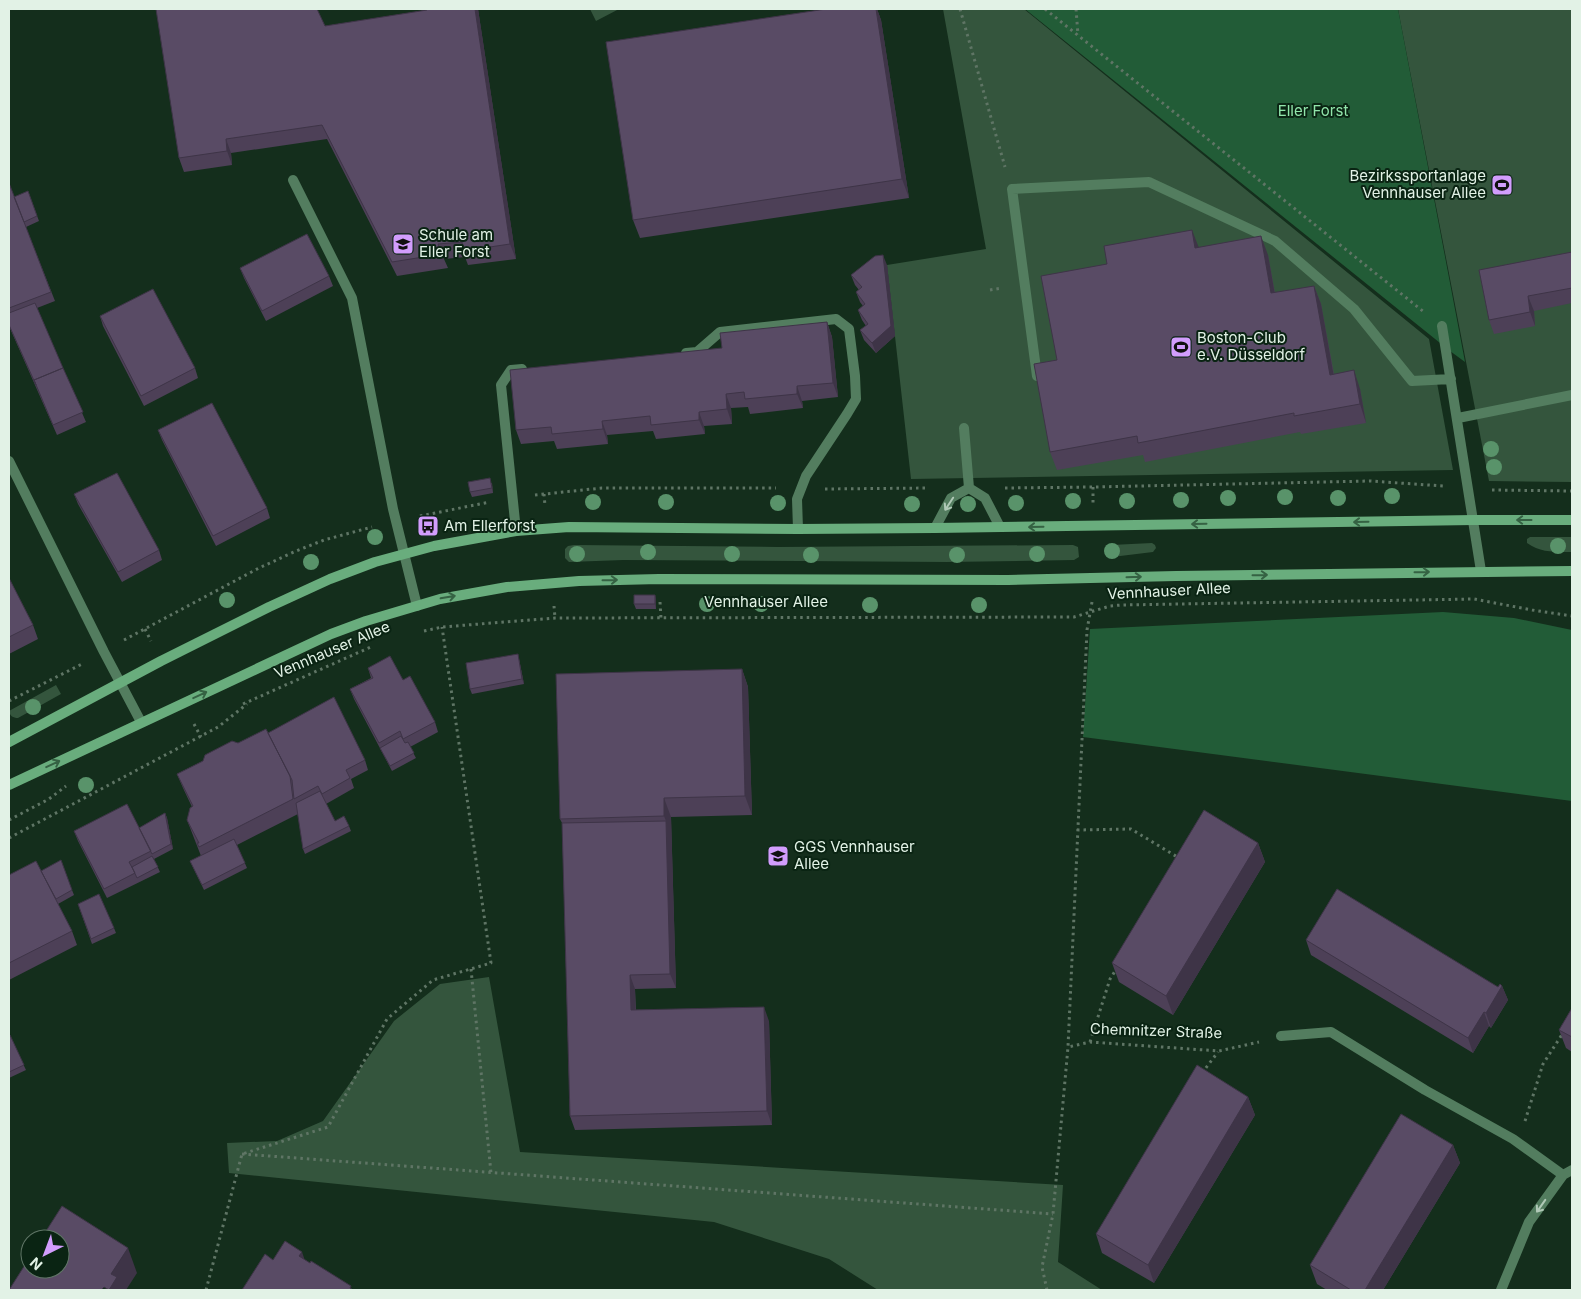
<svg xmlns="http://www.w3.org/2000/svg" width="1581" height="1299" font-family="Inter,sans-serif">
	<rect width="100%" height="100%" fill="#142e1c"/>
	<!-- green -->
	<path fill="#34553d" d="M590 9H619L596 21Z
		M943 9H1024L1429 339 1453 470 911 479 887 265 986 249Z
		M1398 9H1572V482L1489 481Z
		M1530 537H1572V552C1556 552 1541 553 1527 543V539Z
		M1152 543 1155 545 1156 548 1153 552 1112 557 1110 558 1107 554V549L1111 545Z
		M574 545 778 547 1073 545 1078 547 1079 557 1074 560 947 562 623 560 569 562 565 558V549L568 546Z
		M56 685 61 694 18 718C13 718 10 716 9 711Z
		M489 977 520 1152 1063 1185 1058 1262 1102 1290H878L829 1259 714 1222 229 1173 227 1143 277 1141 323 1121 394 1021 440 984Z"/>
	<!-- forest -->
	<path fill="#225c37" d="M1025 9H1398L1465 362 1450 351Z
		M1443 612 1514 618 1572 630V801L1083 737 1090 629Z"/>
	<g fill="none" stroke-linecap="round" stroke-linejoin="round">
		<!-- path -->
		<path stroke="#5f7565" stroke-width="3" stroke-dasharray="2.5 4" stroke-linecap="butt" d="M960 9 1005 167
			M1045 9 1424 312
			M1076 9 1078 35
			M990 290 1002 288
			M1093 487V503
			M1005 488 1093 487 1370 481 1443 486
			M825 489 929 488
			M1492 490 1572 491
			M544 494 545 506
			M535 495 602 488H776
			M420 516 490 502
			M660 602 661 618
			M1092 602 1087 630 1068 1047 1090 1042 1219 1051 1259 1042
			M554 606 555 618
			M145 629 151 641
			M424 631 442 627 555 618 1074 617 1110 606 1121 605 1474 599 1532 610 1572 616
			M124 640 259 568 296 551 324 540 372 527
			M9 701 84 663
			M243 704 373 646
			M194 724 201 737
			M9 820 49 799 66 786
			M1077 830 1131 829 1179 858
			M9 838 218 727 247 704
			M471 969 491 1173
			M1090 1042 1110 979 1117 968
			M1202 1073 1218 1052
			M1525 1121 1543 1064 1563 1033
			M242 1154 1053 1214
			M206 1290 242 1154 328 1127 387 1019 433 980 491 963 442 627
			M1047 1290 1042 1267 1053 1214 1068 1047"/>
		<!-- lane -->
		<path stroke="#537d5f" stroke-width="10" d="M293 180 352 298 393 509 417 606
			M1442 326 1481 571
			M686 353 697 352 720 332 836 319 849 329 855 376 856 399 847 414 806 476 797 499 798 529
			M1037 376 1012 189 1149 182 1275 241 1354 309 1412 381 1451 379
			M1458 418 1572 395
			M964 428 969 488
			M969 488 985 498 1000 527
			M935 528 951 498 969 488
			M516 531 501 385 511 370 522 369"/>
		<!-- street -->
		<path stroke="#537d5f" stroke-width="10" d="M9 461 104 652 141 722
			M1281 1036 1331 1032 1425 1090 1513 1139 1563 1175
			M1501 1290 1529 1222 1563 1175 1572 1170"/>
		<!-- secondary -->
		<path stroke="#69ad7d" stroke-width="10" d="M9 742 161 661 269 607 330 579 375 562 434 546 516 531 569 527 798 529 935 528 1474 520H1572
			M9 785 331 634 366 621 440 599 507 587 579 581 659 579 1008 580 1176 576 1572 571"/>
	</g>
	<!-- trees -->
	<g fill="#59936a">
		<circle cx="1491" cy="449" r="8"/>
		<circle cx="1494" cy="467" r="8"/>
		<circle cx="1392" cy="496" r="8"/>
		<circle cx="1285" cy="497" r="8"/>
		<circle cx="1228" cy="498" r="8"/>
		<circle cx="1338" cy="498" r="8"/>
		<circle cx="1181" cy="500" r="8"/>
		<circle cx="1073" cy="501" r="8"/>
		<circle cx="1127" cy="501" r="8"/>
		<circle cx="593" cy="502" r="8"/>
		<circle cx="666" cy="502" r="8"/>
		<circle cx="778" cy="503" r="8"/>
		<circle cx="1016" cy="503" r="8"/>
		<circle cx="912" cy="504" r="8"/>
		<circle cx="968" cy="504" r="8"/>
		<circle cx="375" cy="537" r="8"/>
		<circle cx="1558" cy="546" r="8"/>
		<circle cx="1112" cy="551" r="8"/>
		<circle cx="648" cy="552" r="8"/>
		<circle cx="577" cy="554" r="8"/>
		<circle cx="732" cy="554" r="8"/>
		<circle cx="1037" cy="554" r="8"/>
		<circle cx="811" cy="555" r="8"/>
		<circle cx="957" cy="555" r="8"/>
		<circle cx="311" cy="562" r="8"/>
		<circle cx="227" cy="600" r="8"/>
		<circle cx="707" cy="604" r="8"/>
		<circle cx="761" cy="604" r="8"/>
		<circle cx="870" cy="605" r="8"/>
		<circle cx="979" cy="605" r="8"/>
		<circle cx="33" cy="707" r="8"/>
		<circle cx="86" cy="785" r="8"/>
	</g>
	<!-- wall -->
	<path fill="#4d4057" d="M427 9H478L516 259 468 265 465 257 444 259 448 268 397 276 327 139 231 153 232 165 184 172 179 158 325 26 427 10Z
		M826 9H877L881 20 909 198 640 238 633 220Z
		M9 183 15 200 28 191 39 221 26 227 21 215 55 301 37 308 86 422 57 435 9 326Z
		M1198 247 1268 255 1275 293 1314 286 1321 304 1334 374 1360 389 1366 423 1301 434 1300 432 1145 462 1143 455 1057 470 1050 452 1057 360Z
		M1572 252V303L1534 311 1535 326 1494 334 1489 320Z
		M887 265 895 336 876 353 864 340 860 330 866 326 862 320 858 310 863 306 860 302 856 292 859 290 855 285 851 275Z
		M240 268 329 276 333 286 266 321 244 278Z
		M100 316 195 368 198 378 144 406 103 326Z
		M827 322 832 337 838 397 802 401 803 408 750 414 748 407 731 408 732 424 704 426 705 434 656 439 653 431 607 435 608 444 557 449 554 441 521 444 516 430 722 348Z
		M158 430 267 508 270 518 216 546 162 440Z
		M492 483 493 493 472 497 470 492Z
		M74 494 159 550 162 560 122 582 78 504Z
		M9 578 33 625 38 639 9 654Z
		M655 595 656 600V609H636L634 604Z
		M519 659 524 684 472 694 470 689Z
		M368 668 403 680 435 722 438 732 410 747 416 758 392 771 354 699 350 689 371 678Z
		M742 669 748 687 752 815 671 817 676 988 635 989 636 1010 769 1021 772 1125 575 1130 570 1116 562 823 560 819Z
		M268 733 365 760 368 770 351 779 354 788 326 804 335 821 349 826 351 831 305 854 303 849 298 814 237 845 247 868 204 890 190 861 201 856 187 820 192 807 183 788 177 774 238 743Z
		M165 813 167 818 173 849 154 859 160 872 107 898 78 841 74 831 139 828Z
		M1258 843 1265 862 1173 1015 1119 982 1112 963Z
		M41 871 72 890 74 895 58 904 72 931 77 945 9 980V875Z
		M78 904 114 928 116 933 92 944Z
		M1306 940 1498 987 1502 986 1508 1000 1491 1028 1489 1026 1473 1053 1311 955Z
		M1572 1008V1052L1566 1048 1559 1030Z
		M9 1035 26 1070 9 1078Z
		M1248 1097 1255 1115 1154 1283 1102 1253 1096 1234Z
		M1453 1145 1460 1163 1383 1290H1327L1317 1284 1310 1265Z"/>
	<!-- shaded-wall -->
	<path fill="#3e3447" d="M475 9H478L516 259 510 244Z
		M876 9H877L881 20 909 198 902 179Z
		M226 139 231 153 232 165 227 151Z
		M1192 230 1199 248H1195Z
		M1261 236 1268 255 1278 312 1271 293Z
		M883 255 887 265 895 336 876 353 872 343Z
		M1314 286 1321 304 1337 394 1330 375Z
		M1528 296 1534 311 1535 326 1530 312Z
		M827 322 832 337 838 397 833 383Z
		M1354 370 1360 389 1366 423 1360 404Z
		M797 386 802 401 803 408 797 394Z
		M726 394 731 408 732 424 727 409Z
		M699 412 704 426 705 434 699 420Z
		M602 421 607 435 608 444 603 429Z
		M655 595 656 600V609L655 604Z
		M518 654 524 684 522 679Z
		M742 669 748 687 752 815 745 796Z
		M664 798 671 817 676 988 670 974 666 821 664 816Z
		M165 813 167 818 173 849 171 844Z
		M1258 843 1265 862 1173 1015 1166 996Z
		M630 975 635 989 636 1024 631 1010Z
		M1502 986 1508 1000 1491 1028 1486 1013Z
		M764 1007 769 1021 772 1125 767 1111Z
		M1484 1012 1489 1026 1473 1053 1468 1038Z
		M1248 1097 1255 1115 1154 1283 1148 1265Z
		M1453 1145 1460 1163 1383 1290H1365Z
		M128 1248 137 1273 126 1290H109L111 1274Z
		M302 1252 311 1278 299 1256Z"/>
	<!-- building -->
	<path fill="#594b65" stroke="#3e3447" d="M156 9H317L325 26 427 10V9H475L510 244 463 251 462 242 438 244 442 254 392 262 322 125 226 139 227 151 179 158Z
		M826 9H876L902 179 633 220 606 42Z
		M9 183 51 292 9 308Z
		M28 191 37 216 24 222 14 197Z
		M1192 230 1195 248 1261 236 1271 293 1314 286 1330 375 1354 370 1360 404 1294 416V413L1138 443 1137 436 1050 452 1034 364 1057 360 1041 276 1107 264 1104 246Z
		M307 234 329 276 262 311 240 268Z
		M1572 252V288L1528 296 1530 312 1489 320 1479 270Z
		M883 255 891 326 872 343 860 330 868 324 858 310 865 304 856 292 862 287 851 275 875 256Z
		M153 289 195 368 141 396 100 316Z
		M35 303 63 368 34 380 36 385 9 325V313Z
		M827 322 833 383 797 386V394L745 399 744 392 726 394 727 409 699 412V420L651 425 650 416 602 421 603 429 552 434 551 427 516 430 510 370 722 348 720 333Z
		M63 368 83 412 53 425 34 380Z
		M212 403 267 508 213 536 158 430Z
		M117 473 159 550 118 572 74 494Z
		M490 478 492 488 470 492 468 482Z
		M9 578 33 625 9 637Z
		M634 595H655V604H634Z
		M518 654 522 679 470 689 466 663Z
		M390 656 403 680 410 676 435 722 403 739 400 731 379 743 350 689 373 678 368 668Z
		M742 669 745 796 664 798V816L560 819 556 674Z
		M334 697 365 760 346 770 350 778 322 794 318 786 294 799 292 780 290 776 268 733Z
		M266 729 290 776 293 799 199 847 197 843H199L187 820 190 808 193 806 177 774 203 761 205 755 232 741 238 743Z
		M401 736 405 743 408 742 414 753 390 766 380 748Z
		M320 791 335 821 344 816 349 826 303 849 296 803Z
		M127 804 151 851 129 862 135 873 104 889 74 831Z
		M1204 810 1258 843 1166 996 1112 963Z
		M165 813 171 844 152 854 139 828Z
		M666 821 670 974 630 975 631 1010 764 1007 767 1111 570 1116 562 823Z
		M234 839 245 863 202 885 190 861Z
		M152 856 158 867 137 878 132 867Z
		M61 860 72 890 56 899 41 871Z
		M36 861 72 931 9 963V875Z
		M1337 889 1498 987 1500 984 1502 986 1486 1013 1484 1012 1468 1038 1306 940Z
		M99 894 114 928 91 939 78 904Z
		M1572 1008V1037L1559 1030Z
		M9 1035H10L24 1065 9 1072Z
		M1197 1065 1248 1097 1148 1265 1096 1234Z
		M1401 1114 1453 1145 1365 1290H1351L1310 1265Z
		M62 1206 128 1248 111 1274 117 1277 109 1290 104 1287 101 1290H9L30 1257V1269H60V1239H41Z
		M285 1241 302 1252 299 1256 310 1263 311 1261 351 1286 350 1288 353 1290H242L265 1254 273 1260Z"/>
	<!-- one-way arrows -->
	<defs><path id="oneway-shaft" d="M-6 0H5M1.5-3L5.5 0L1.5 3" fill="none" stroke-width="1.6" stroke-linecap="round" stroke-linejoin="round" transform="scale(1.25)"/></defs>
	<g stroke="#b0c9b7">
		<use href="#oneway-shaft" transform="translate(949 504) rotate(123)"/>
		<use href="#oneway-shaft" transform="translate(1541 1206) rotate(125)"/>
	</g>
	<g stroke="#356243">
		<use href="#oneway-shaft" transform="translate(1524 520) rotate(-180)"/>
		<use href="#oneway-shaft" transform="translate(1361 522) rotate(179)"/>
		<use href="#oneway-shaft" transform="translate(1199 524) rotate(179)"/>
		<use href="#oneway-shaft" transform="translate(1036 527) rotate(179)"/>
		<use href="#oneway-shaft" transform="translate(1422 572) rotate(-1)"/>
		<use href="#oneway-shaft" transform="translate(1260 575) rotate(-1)"/>
		<use href="#oneway-shaft" transform="translate(1134 577) rotate(-2)"/>
		<use href="#oneway-shaft" transform="translate(610 580) rotate(-1)"/>
		<use href="#oneway-shaft" transform="translate(448 597) rotate(-10)"/>
		<use href="#oneway-shaft" transform="translate(200 695) rotate(-25)"/>
		<use href="#oneway-shaft" transform="translate(53 764) rotate(-25)"/>
	</g>
	<!-- icons -->
	<defs>
		<g id="stadium-square" transform="scale(1.125)"><rect x="-9" y="-9" width="18" height="18" rx="4" fill="#d29dfd" stroke="#0a2413"/><path d="M0-5a6.5 5 0 1 0 0 10a6.5 5 0 1 0 0-10ZM-3.5-1.8h7v3.6h-7Z" fill="#111"/></g>
		<g id="school-square" transform="scale(1.125)"><rect x="-9" y="-9" width="18" height="18" rx="4" fill="#d29dfd" stroke="#0a2413"/><path d="M0-5L7-2L0 1L-7-2ZM-4 1L0 2.5L4 1V4Q0 6-4 4Z" fill="#111"/></g>
		<g id="bus-square" transform="scale(1.125)"><rect x="-9" y="-9" width="18" height="18" rx="4" fill="#d29dfd" stroke="#0a2413"/><path d="M-5-6H5V4H4V6H2V4H-2V6H-4V4H-5ZM-3.5-4V0h7V-4ZM-3.5 1.2v1.5H-2V1.2ZM2 1.2v1.5H3.5V1.2Z" fill="#111"/></g>
	</defs>
	<g fill-rule="evenodd">
		<use href="#stadium-square" x="1502" y="185"/>
		<use href="#school-square" x="403" y="244"/>
		<use href="#stadium-square" x="1181" y="347"/>
		<use href="#bus-square" x="428" y="526"/>
		<use href="#school-square" x="778" y="856"/>
	</g>
	<g text-anchor="middle" stroke-width="4" stroke-linejoin="round" paint-order="stroke">
		<!-- park labels -->
		<g font-size="15" fill="#91e5aa" stroke="#0a2413">
			<text x="1313" y="116">Eller Forst</text>
		</g>
		<!-- poi labels -->
		<g font-size="15" fill="#e2f2e6" stroke="#0a2413" text-anchor="start">
			<text x="1486" y="181" text-anchor="end">Bezirkssportanlage<tspan x="1486" dy="17">Vennhauser Allee</tspan></text>
			<text x="419" y="240">Schule am<tspan x="419" dy="17">Eller Forst</tspan></text>
			<text x="1197" y="343">Boston-Club<tspan x="1197" dy="17">e.V. Düsseldorf</tspan></text>
			<text x="444" y="531">Am Ellerforst</text>
			<text x="794" y="852">GGS Vennhauser<tspan x="794" dy="17">Allee</tspan></text>
		</g>
		<!-- street labels -->
		<g font-size="15" fill="#e2f2e6" stroke="#0a2413">
			<text transform="translate(1169 591) rotate(-3)" y="5">Vennhauser Allee</text>
			<text x="766" y="607">Vennhauser Allee</text>
			<text transform="translate(332 650) rotate(-23)" y="5">Vennhauser Allee</text>
			<text transform="translate(1156 1031) rotate(2)" y="5">Chemnitzer Straße</text>
		</g>
	</g>
	<!-- border -->
	<rect width="1581" height="1299" fill="none" stroke="#e2f2e6" stroke-width="20"/>
	<!-- north arrow -->
	<g transform="translate(45 1254) rotate(222)"><circle r="24" fill="#0a2413" stroke="#607667"/>
	<path d="M0-4L9 19L0 12L-9 19Z" fill="#d29dfd"/>
	<text y="-8" font-size="14" font-weight="bold" text-anchor="middle" fill="#e2f2e6">N</text>
	</g>
</svg>
